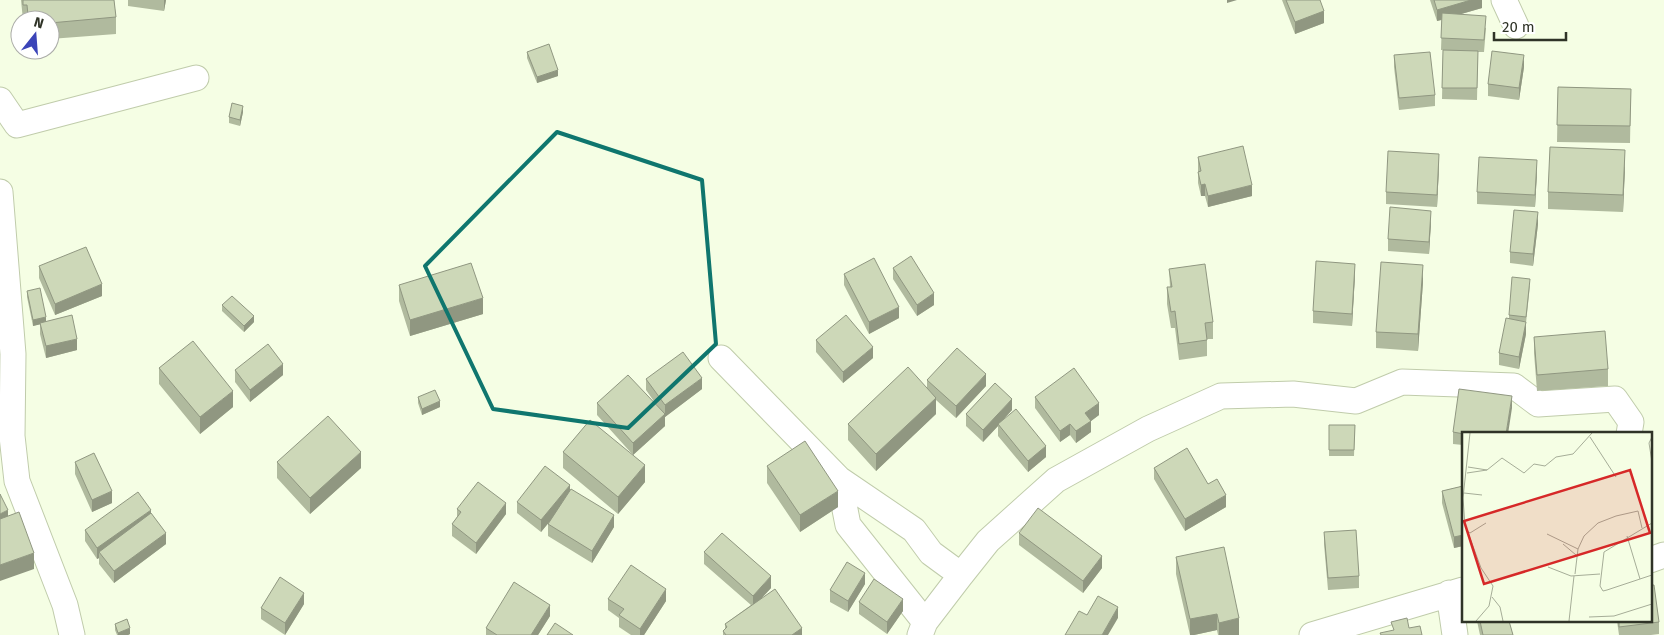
<svg xmlns="http://www.w3.org/2000/svg" width="1664" height="635" font-family="'Fira Sans',sans-serif">
	<rect width="100%" height="100%" fill="#f5fee4"/>
	<g fill="none" stroke-linecap="round" stroke-linejoin="round">
		<!-- street casing -->
		<g stroke="#c0ccab" stroke-width="27">
			<path id="street" d="M1504 0 1516 26
				M0 100 17 125 196 78
				M0 192 13 354 12 436 17 481 65 605 72 635
				M721 358 839 479 914 530 931 553 961 575 925 622 920 635
				M839 479 848 525 925 622
				M1650 560 1664 555
				M961 575 988 541 1056 480 1148 429 1221 396 1293 394 1356 401 1402 382 1514 386 1538 404 1615 399 1631 422 1629 434
				M1449 593 1455 635
				M1312 635 1463 590"/>
		</g>
		<!-- street -->
		<use href="#street" stroke="#fff" stroke-width="25"/>
	</g>
	<!-- wall -->
	<path fill="#b0ba9e" d="M21 0H114L116 17V34L50 39V20H23Z
		M128 0H166L164 11 128 6Z
		M1282 0H1320L1324 23 1295 34Z
		M1430 0H1482V8L1461 14 1486 28 1484 52H1478L1477 100 1442 99 1443 50H1448H1441L1442 20 1437 21Z
		M527 52 558 76 537 83 527 58Z
		M1394 55 1435 95V106L1399 110 1394 67Z
		M1524 67 1519 100 1488 96V84Z
		M1558 87 1631 89 1630 143 1557 142Z
		M243 112 240 126 229 123V117Z
		M1198 157 1252 196 1208 207 1205 196H1201L1198 183Z
		M1439 166 1437 207 1386 204V192Z
		M1625 167 1623 212 1548 209V192Z
		M1537 172 1535 207 1477 204V192Z
		M1431 222 1429 254 1388 251V239Z
		M1538 224 1533 266 1510 263V252Z
		M39 266 102 296 55 315 39 278Z
		M893 268 934 305 917 316 893 279Z
		M1169 269 1213 322V339H1207V356L1179 360 1175 328H1171L1167 304V287H1170Z
		M844 274 899 318 869 334 844 285Z
		M1355 275 1352 326 1313 323V311Z
		M1423 282 1418 351 1376 348V332Z
		M399 285 483 314 410 336 399 301Z
		M1530 285 1526 323V334L1519 369 1499 365V353L1509 319V315Z
		M27 291 46 321 77 350 46 358 40 334V324L33 326 27 297Z
		M222 305 254 322 244 332 222 311Z
		M1534 337 1608 369V386L1537 391 1534 353Z
		M816 340 873 358 843 383 816 352Z
		M159 368 233 407 200 434 159 384Z
		M235 370 283 375 250 402 235 382Z
		M646 379 702 389 665 417V416V426L633 455 597 415V403L658 407 646 390Z
		M927 380 986 386 956 418 936 400V414L876 471 848 440V424L927 388Z
		M418 397 440 407 422 415 418 403Z
		M1035 397 1099 415 1091 421V432L1076 443 1070 435 1060 442 1035 408Z
		M1512 408 1463 434V445L1453 444V432Z
		M1012 410 1003 420 1046 457 1028 472 998 436V426L983 442 966 426V414Z
		M1329 425H1355L1354 456H1329Z
		M563 452 645 482 618 514 563 468Z
		M75 462 112 503 92 512 75 474Z
		M277 462 361 468 310 514 277 478Z
		M767 466 838 507 800 532 767 483Z
		M1154 468 1208 484 1226 507 1185 531 1154 479Z
		M1463 486V546L1454 548 1442 503V491Z
		M570 491 614 527 592 563 548 536V524L550 521 541 532 517 513V502Z
		M457 509 506 514 476 554 452 536V524L457 517Z
		M151 514 166 544 114 583 99 564V558L97 559 85 541V530Z
		M1324 532 1359 576V588L1328 590 1324 544Z
		M1019 533 1102 568 1083 593 1019 545Z
		M704 552 771 588 762 598 802 635H723V631L725 629V624L751 605 704 564Z
		M1176 557 1239 635H1218L1217 630 1194 635H1190L1176 574Z
		M865 584 848 612 830 602V590Z
		M608 599 666 601 644 635H631L619 627V618L608 610Z
		M859 602 903 611 887 634 859 614Z
		M304 604 285 635 261 619V608Z
		M550 616 538 635H486V628Z
		M1477 621H1509L1513 635H1480Z
		M1617 621H1650L1659 622V634L1651 635H1619Z
		M115 624 130 634 128 635H117L115 630Z"/>
	<!-- shaded-wall -->
	<path fill="#909781" d="M164 0H166L164 11Z
		M1227 0H1237L1227 3Z
		M1471 0H1482V8L1437 21V10Z
		M1324 11V23L1295 34V22Z
		M1524 55V67L1519 100V88Z
		M558 70V76L537 83V77Z
		M243 106V112L240 126V120Z
		M1625 150V167L1623 212V195Z
		M1439 154V166L1437 207V195Z
		M1537 160V172L1535 207V195Z
		M1205 184V196H1201V185Z
		M1252 185V196L1208 207V196Z
		M1431 211V222L1429 254V242Z
		M1538 212V224L1533 266V254Z
		M1355 264V275L1352 326V314Z
		M1423 265V282L1418 351V334Z
		M102 284V296L55 315V304Z
		M934 293V305L917 316V305Z
		M483 298V314L410 336V320Z
		M899 307V318L869 334V322Z
		M254 316V322L244 332V326Z
		M46 317V323L33 326V320Z
		M1526 322V334L1519 369V357Z
		M77 339V350L46 358V346Z
		M873 347V358L843 383V372Z
		M283 364V375L250 402V390Z
		M986 374V386L956 418V406Z
		M702 378V389L665 417V405Z
		M233 391V407L200 434V417Z
		M1512 396V408L1508 434H1506Z
		M936 398V414L876 471V454Z
		M1012 399V410L998 425V424V426L983 442V430Z
		M440 401V407L422 415V409Z
		M1099 403V415L1091 421V432L1076 443V431L1085 413Z
		M665 414V426L633 455V443Z
		M1070 424V435L1060 442V431Z
		M1046 446V457L1028 472V461Z
		M361 452V468L310 514V498Z
		M645 465V482L618 514V497Z
		M570 485V497L541 532V520Z
		M112 491V503L92 512V500Z
		M838 491V507L800 532V515Z
		M1226 495V507L1185 531V519Z
		M506 503V514L476 554V543Z
		M8 510V522L0 525V514Z
		M151 510V521L99 552V558L97 559V548Z
		M614 515V527L592 563V551Z
		M166 533V544L114 583V571Z
		M1463 535V546L1454 548V537Z
		M34 553V569L0 581V565Z
		M1102 556V568L1083 593V581Z
		M865 573V584L848 612V601Z
		M771 576V588L753 607V596Z
		M666 589V601L644 635H640V629Z
		M304 593V604L285 635V623Z
		M903 599V611L887 634V622Z
		M550 605V616L538 635H531Z
		M1118 607V618L1108 635H1102Z
		M1217 614V630L1194 635H1190V619Z
		M1239 618V635H1219V623Z
		M130 628V634L128 635H118V633Z
		M802 628V635H792Z"/>
	<!-- building -->
	<path fill="#cdd8b8" stroke="#909781" d="M23 0H114L116 17 50 23V20H44V19L33 20V15H28L27 5H23Z
		M1286 0H1320L1324 11 1295 22Z
		M1434 0H1471L1437 10Z
		M1442 13 1486 16 1484 40 1441 38Z
		M549 44 558 70 537 77 527 52Z
		M1443 50 1478 51 1477 88H1442Z
		M1492 51 1524 55 1519 88 1488 84Z
		M1430 52 1435 95 1399 98 1394 55Z
		M1558 87 1631 89 1630 126 1557 125Z
		M232 103 243 106 240 120 229 117Z
		M1243 146 1252 185 1208 196 1205 184 1201 185 1198 172 1201 171 1198 157Z
		M1550 147 1625 150 1623 195 1548 192Z
		M1388 151 1439 154 1437 195 1386 192Z
		M1479 157 1537 160 1535 195 1477 192Z
		M1390 207 1431 211 1429 242 1388 239Z
		M1514 210 1538 212 1533 254 1510 252Z
		M86 247 102 284 55 304 39 266Z
		M911 256 934 293 917 305 893 268Z
		M874 258 899 307 869 322 844 274Z
		M1316 261 1355 264 1352 314 1313 311Z
		M1381 262 1423 265 1418 334 1376 332Z
		M471 263 483 298 410 320 399 285Z
		M1205 264 1213 322 1205 323 1207 340 1179 344 1175 311 1171 312 1167 287H1172L1169 269Z
		M1512 277 1530 279 1526 317 1509 315Z
		M40 288 46 317 33 320 27 291Z
		M232 296 254 316 244 326 222 305Z
		M72 315 77 339 46 346 40 323Z
		M846 315 873 347 843 372 816 340Z
		M1506 318 1526 322 1519 357 1499 353Z
		M1605 331 1608 369 1537 375 1534 337Z
		M193 341 233 391 200 417 159 368Z
		M268 344 283 364 250 390 235 370Z
		M957 348 986 374 956 406 927 380Z
		M683 352 702 378 665 405 646 379Z
		M908 367 936 398 876 454 848 424Z
		M1074 368 1099 403 1085 413 1091 421 1076 431 1070 424 1060 431 1035 397Z
		M628 375 665 414 633 443 597 403Z
		M995 383 1012 399 983 430 966 414Z
		M1459 389 1512 396 1506 434H1464L1453 432Z
		M435 390 440 401 422 409 418 397Z
		M1016 409 1046 446 1028 461 998 424Z
		M328 416 361 452 310 498 277 462Z
		M590 420 645 465 618 497 563 452Z
		M1329 425H1355L1354 450H1329Z
		M805 441 838 491 800 515 767 466Z
		M1187 448 1208 484 1217 479 1226 495 1185 519 1154 468Z
		M94 453 112 491 92 500 75 462Z
		M545 466 570 485 541 520 517 502Z
		M478 482 506 503 476 543 452 524 461 512 457 509Z
		M1463 486V535L1454 537 1442 491Z
		M571 489 614 515 592 551 548 524Z
		M138 492 151 510 97 548 85 530Z
		M0 494 8 510 0 514Z
		M1038 508 1102 556 1083 581 1019 533Z
		M19 512 34 553 0 565V519Z
		M151 513 166 533 114 571 99 552Z
		M1356 530 1359 576 1328 578 1324 532Z
		M722 533 771 576 753 596 704 552Z
		M1224 547 1239 618 1219 623 1217 614 1190 619 1176 557Z
		M847 562 865 573 848 601 830 590Z
		M631 565 666 589 640 629 619 615 624 609 608 599Z
		M280 577 304 593 285 623 261 608Z
		M874 579 903 599 887 622 859 602Z
		M514 582 550 605 531 635H497L486 628Z
		M1650 585H1654L1659 622 1619 627V621H1650Z
		M775 589 802 628 792 635H726L723 631 727 627 725 624Z
		M1098 596 1118 607 1102 635H1065L1079 611 1087 615Z
		M1407 618 1409 628 1420 626 1422 635H1381L1380 633 1394 630 1391 622Z
		M127 619 130 628 118 633 115 624Z
		M1480 621H1509L1513 635H1483Z
		M555 623 573 635H547Z"/>
	<!-- marked area -->
	<path fill="none" stroke="#0f766e" stroke-width="4" stroke-linejoin="round" d="M557 132 702 180 716 344 628 428 493 409 425 266Z"/>
	<!-- overview -->
	<g transform="translate(1462 432)">
		<rect width="190" height="190" fill="#f5fee4"/>
		<path fill="none" stroke="#a6ad98" stroke-width="1" d="M128 5 154 45M190 5 187 11 190 30M6 35 25 38M5 41 25 38 40 26 62 41 72 32 83 34 94 25 111 22 130 1M2 61 20 63M190 91 142 120 138 154 141 159 145 158 190 143M3 93 1 66 8 1M5 98 19 136 31 154 27 174 14 189M5 99 8 101 24 91M85 102 116 117 113 142M165 104 178 147M101 112 114 123M116 117 122 104 136 91 154 84 176 79 180 96M86 135 109 144 138 142M30 165 38 175 41 189M127 185 152 184 190 172M107 189 112 144"/>
		<path fill="#d62828" fill-opacity="0.15" stroke="#d62828" stroke-width="2.5" d="M168 38 188 101 22 152 2 89Z"/>
		<rect width="190" height="190" fill="none" stroke="#2f3327" stroke-width="2.5"/>
	</g>
	<!-- north arrow -->
	<g transform="translate(35 35) rotate(17)"><circle r="24" fill="#ffffff" stroke="#acada9"/>
	<path d="M0-4L9 19L0 12L-9 19Z" fill="#3b44b8"/>
	<text y="-8" font-size="14" font-weight="bold" text-anchor="middle" fill="#2f3327">N</text>
	</g>
	<!-- scale -->
	<path d="M1494 32v8h72v-8" fill="none" stroke="#2f3327" stroke-width="2.5"/>
	<text x="1502" y="32" font-size="15" fill="#2f3327" stroke="#ffffff" stroke-width="4" paint-order="stroke">20 m</text>
</svg>
